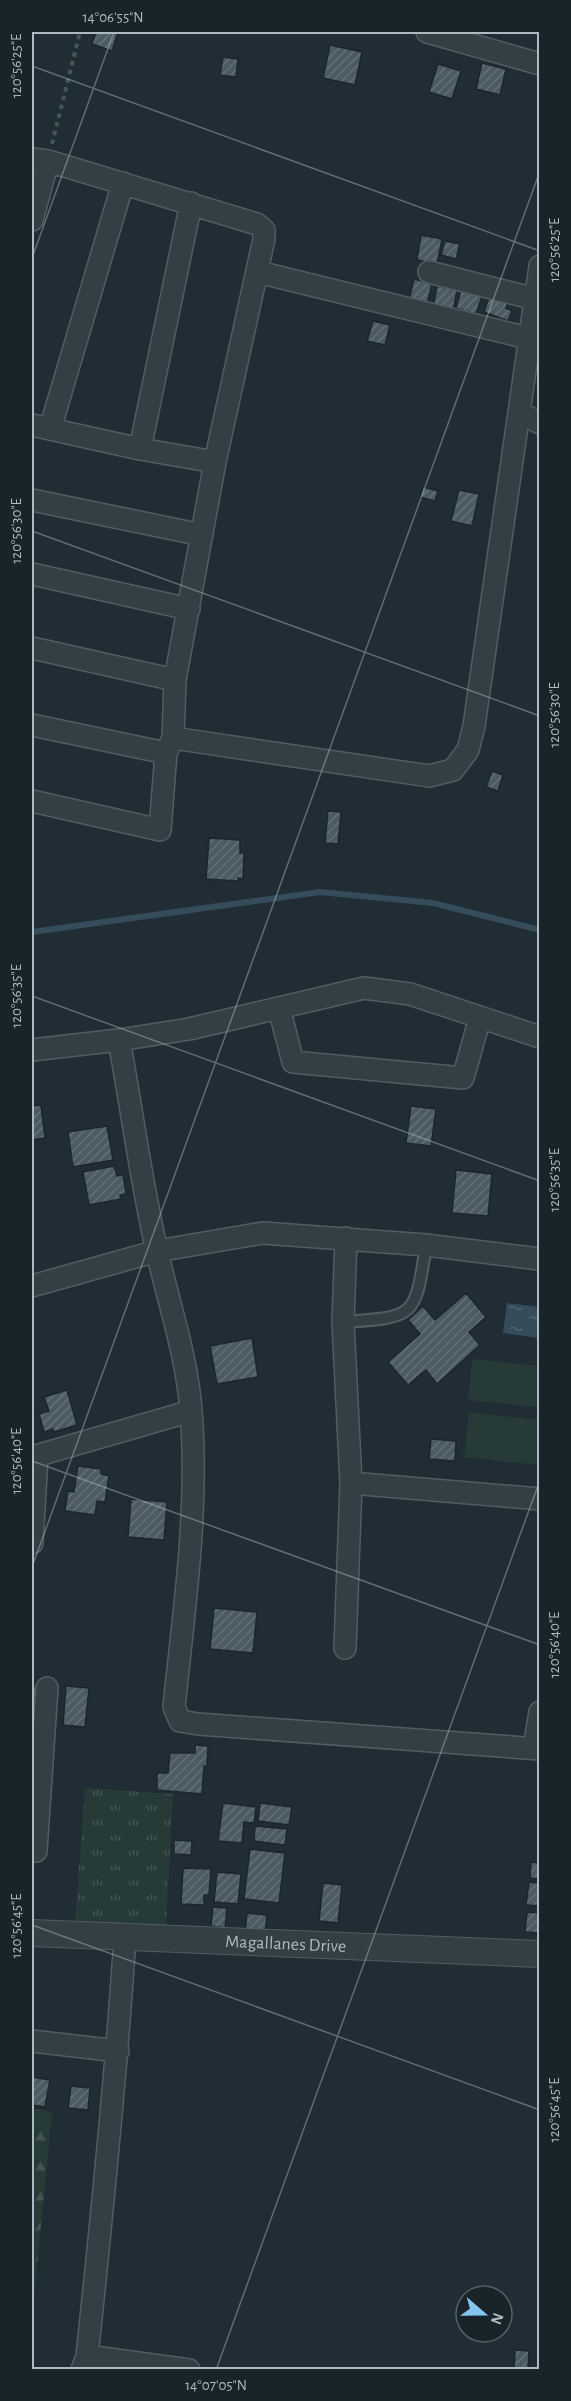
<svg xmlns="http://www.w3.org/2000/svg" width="571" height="2401" font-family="'Alegreya Sans',sans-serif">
	<defs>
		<pattern id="grass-tufts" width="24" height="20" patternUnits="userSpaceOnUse" patternTransform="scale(1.5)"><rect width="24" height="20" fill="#263b37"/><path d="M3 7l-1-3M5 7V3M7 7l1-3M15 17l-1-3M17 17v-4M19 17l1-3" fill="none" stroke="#435552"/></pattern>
		<pattern id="forest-firs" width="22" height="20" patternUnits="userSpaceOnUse" patternTransform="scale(1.5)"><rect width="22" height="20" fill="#263b37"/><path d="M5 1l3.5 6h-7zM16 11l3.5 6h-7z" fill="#435552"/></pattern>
		<pattern id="water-ripples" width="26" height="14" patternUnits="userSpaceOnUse" patternTransform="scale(1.5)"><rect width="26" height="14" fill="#354d5b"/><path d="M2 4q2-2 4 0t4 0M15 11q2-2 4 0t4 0" fill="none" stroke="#506571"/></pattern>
		<pattern id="building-hatch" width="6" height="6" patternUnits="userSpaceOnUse" patternTransform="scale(1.5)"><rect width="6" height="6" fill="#4c5a63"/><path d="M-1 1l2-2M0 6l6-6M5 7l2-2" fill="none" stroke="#637078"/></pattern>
	</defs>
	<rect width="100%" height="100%" fill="#202d34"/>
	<!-- grass -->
	<path fill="url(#grass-tufts)" d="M85 1788 173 1794 166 1926 75 1923Z"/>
	<!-- forest -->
	<path fill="url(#forest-firs)" d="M32 2109 52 2112 32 2318Z"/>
	<!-- pitch -->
	<path fill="#263b37" d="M472 1359 539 1366V1407L468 1400Z
		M469 1412 539 1420V1465L464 1457Z"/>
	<!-- water -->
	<path fill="url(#water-ripples)" d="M507 1303 539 1307V1338L503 1333Z"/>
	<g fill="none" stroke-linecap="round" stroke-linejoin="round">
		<!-- stream -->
		<path stroke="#354d5b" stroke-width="6" d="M32 932 320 892 433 903 540 930"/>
	</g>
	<!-- building -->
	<path fill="url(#building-hatch)" stroke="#1b262c" stroke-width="1.5" d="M96 32H118L112 51 92 44Z
		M330 45 362 52 355 85 323 78Z
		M223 57 238 59 236 77 220 75Z
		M482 63 506 69 500 95 476 89Z
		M438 64 461 71 452 99 429 92Z
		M421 235 442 239 437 264 417 260Z
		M445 241 460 244 456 259 441 255Z
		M414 279 432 284 426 308 408 304Z
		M437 286 457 290 453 312 433 308Z
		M461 290 482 296 476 314 456 308Z
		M490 295 508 301 506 308 512 311 508 321 484 312Z
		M373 321 390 325 385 345 367 341Z
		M423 487 438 491 435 501 420 497Z
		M459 490 479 494 472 526 451 521Z
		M492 771 503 775 498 791 486 787Z
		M328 811 341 812 338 844 325 843Z
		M209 838 240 840V853H244L243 879 238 878V881L206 879Z
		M41 1105 45 1138 32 1140V1106Z
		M411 1106 436 1109 431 1146 406 1143Z
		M107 1126 113 1160 73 1167 68 1132Z
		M114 1166 117 1176 123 1175 126 1194 120 1195 121 1199 89 1205 83 1172Z
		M456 1170 492 1174 488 1216 452 1213Z
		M466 1293 486 1317 469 1332 480 1345 437 1384 426 1370 408 1385 388 1362 420 1334 408 1320 423 1306 435 1320Z
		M252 1338 258 1377 217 1384 210 1346Z
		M67 1390 77 1425 54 1432 53 1429 44 1432 39 1414 49 1411 44 1397Z
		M431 1439 456 1441 455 1461 429 1459Z
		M78 1466 101 1469V1474L109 1476 105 1502 97 1501 95 1515 65 1511 68 1491 74 1492Z
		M131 1499 167 1502 164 1540 128 1537Z
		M214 1608 257 1612 253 1653 210 1649Z
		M32 1686H37L35 1707H32Z
		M66 1686 89 1688 85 1727 63 1725Z
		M195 1745 208 1746 207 1766H204L202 1794 157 1790V1773H168L170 1753H195Z
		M223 1803 256 1807 254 1823 244 1822 242 1843 218 1841Z
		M260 1803 292 1807 289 1825 258 1821Z
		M255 1826 287 1829 285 1845 254 1841Z
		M174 1840 192 1841 191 1855 174 1854Z
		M250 1849 285 1853 279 1903 244 1899Z
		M531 1862 540 1863V1879L530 1878Z
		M183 1868 211 1869 209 1895H204V1905L181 1904Z
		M217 1872 241 1874 238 1904 214 1902Z
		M529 1882 540 1883V1906L526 1905Z
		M323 1883 342 1885 338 1923 319 1921Z
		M213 1907 227 1908 225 1928 211 1926Z
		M527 1912 540 1913V1933L525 1932Z
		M247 1913 267 1915 265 1934 245 1932Z
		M32 2077 50 2080 45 2107 32 2105Z
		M71 2086 90 2088 88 2110 68 2108Z
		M515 2350 529 2351 528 2370H514Z"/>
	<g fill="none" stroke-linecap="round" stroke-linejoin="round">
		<!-- service casing -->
		<g stroke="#515d63" stroke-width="14">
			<path id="service" d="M343 1322C416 1317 415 1318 426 1245"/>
		</g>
		<!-- minor casing -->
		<g stroke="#515d63" stroke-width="24">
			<path id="minor" d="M427 32 540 64
				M32 159 48 161 257 224 264 230V239L215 462 175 680 173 738 166 753 160 830 32 801
				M32 220 48 161
				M258 272 528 338
				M429 272 535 299
				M520 413 540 423
				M32 425 140 449 215 462
				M50 429 123 183
				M140 449 191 203
				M32 500 202 535
				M32 574 189 609
				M32 648 175 680
				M32 725 166 753
				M173 738 429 776 453 770 468 750 474 726 540 266
				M279 1008 293 1062 463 1078 480 1018
				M119 1040C132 1110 141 1182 157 1251 169 1305 187 1356 191 1411 199 1510 184 1609 174 1707L180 1721 198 1724 540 1749
				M32 1050 119 1040 189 1029 364 988 410 994 540 1037
				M32 1286 157 1251 263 1233 426 1245 540 1259
				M32 1457 191 1411
				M351 1483 540 1499
				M32 1543 37 1456
				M345 1648 351 1483 343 1322 346 1238
				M534 1748 540 1712
				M32 1851H36L47 1688
				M32 2041 118 2051
				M87 2356 189 2370
				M82 2370 87 2356C102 2216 116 2077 125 1937"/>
		</g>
		<!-- tertiary casing -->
		<g stroke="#515d63" stroke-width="28">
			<g id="tertiary">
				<path id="s1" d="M32 1933 540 1954"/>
			</g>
		</g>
		<!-- path -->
		<path stroke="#445755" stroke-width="4" stroke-dasharray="4.5 4.5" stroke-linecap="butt" d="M52 144 80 32"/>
		<!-- service -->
		<use href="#service" stroke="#343f45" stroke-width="10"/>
		<!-- minor -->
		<use href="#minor" stroke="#343f45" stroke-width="21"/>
		<!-- tertiary -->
		<use href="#tertiary" stroke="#343f45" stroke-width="26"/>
	</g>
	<!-- ticks -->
	<path fill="none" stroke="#aebac2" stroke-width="1.5" stroke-opacity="0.45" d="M32 66 540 251M32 258 114 32M32 531 540 716M32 996 540 1181M32 1461 540 1645M32 1567 540 171M32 1925 540 2110M216 2370 540 1480"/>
	<g text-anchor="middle" stroke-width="4.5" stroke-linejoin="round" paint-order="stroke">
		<!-- street labels -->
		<g font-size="18" fill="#aebac2" stroke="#19242a">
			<text dy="6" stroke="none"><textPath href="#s1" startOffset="254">Magallanes Drive</textPath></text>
		</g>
	</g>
	<!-- border -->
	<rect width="571" height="2401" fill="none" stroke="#19242a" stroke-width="66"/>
	<!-- north arrow -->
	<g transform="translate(484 2314) rotate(110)"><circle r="28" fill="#19242a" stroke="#556067" stroke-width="1.5"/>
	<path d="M0-4.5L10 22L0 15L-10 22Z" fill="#84c6f1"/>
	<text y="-9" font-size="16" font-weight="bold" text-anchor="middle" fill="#aebac2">N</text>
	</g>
	<rect x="33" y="33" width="505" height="2335" fill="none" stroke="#aebac2" stroke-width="2"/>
	<g font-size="15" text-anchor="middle" fill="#aebac2">
		<text x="113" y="22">14°06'55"N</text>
		<text transform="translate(16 66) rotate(-90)" y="5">120°56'25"E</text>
		<text transform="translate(554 250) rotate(-90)" y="5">120°56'25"E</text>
		<text transform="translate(16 531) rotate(-90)" y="5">120°56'30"E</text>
		<text transform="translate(554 715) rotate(-90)" y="5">120°56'30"E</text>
		<text transform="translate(16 996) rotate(-90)" y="5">120°56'35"E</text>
		<text transform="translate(554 1180) rotate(-90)" y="5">120°56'35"E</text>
		<text transform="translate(16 1461) rotate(-90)" y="5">120°56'40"E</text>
		<text transform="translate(554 1645) rotate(-90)" y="5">120°56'40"E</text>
		<text transform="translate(16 1926) rotate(-90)" y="5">120°56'45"E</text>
		<text transform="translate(554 2110) rotate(-90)" y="5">120°56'45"E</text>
		<text x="216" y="2390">14°07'05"N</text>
	</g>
</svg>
